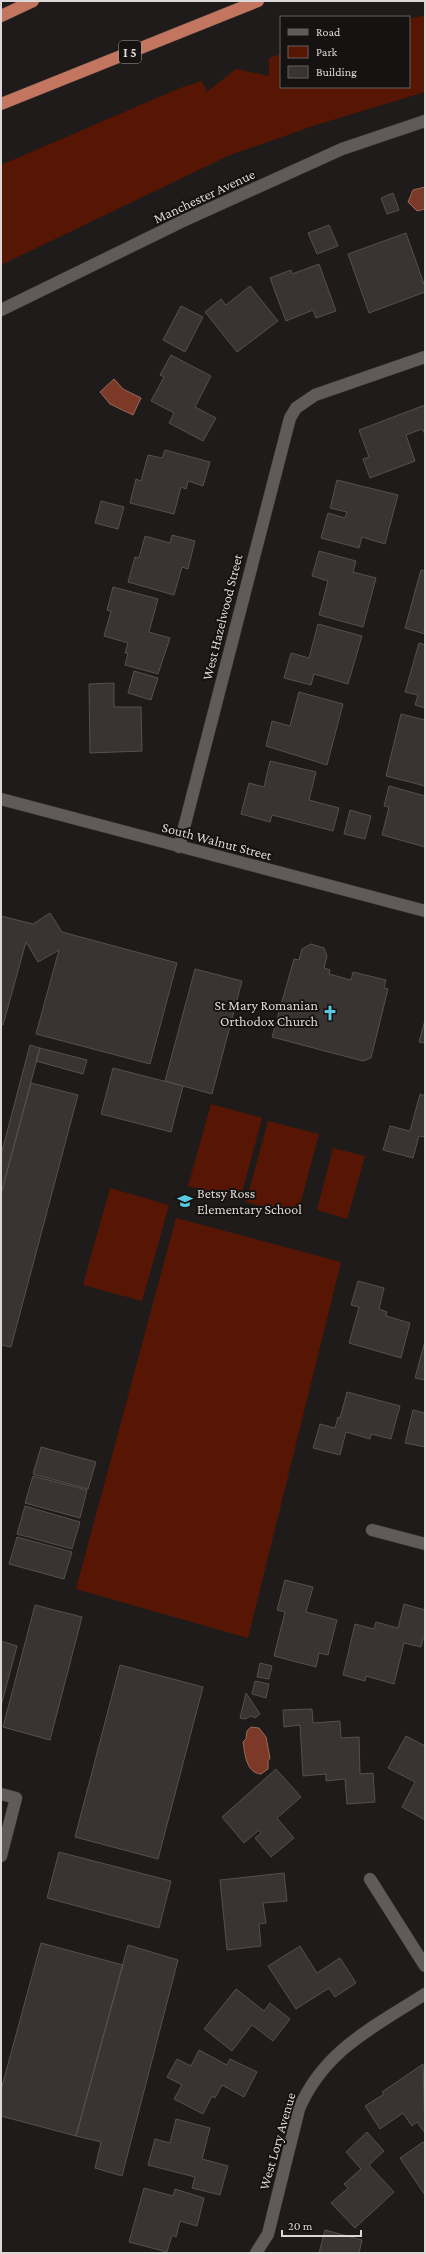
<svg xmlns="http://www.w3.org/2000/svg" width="426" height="2254" font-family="'Crimson Pro',serif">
	<rect width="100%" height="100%" fill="#1f1b1a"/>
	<!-- green -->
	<path fill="#571604" d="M425 15V92L316 125 230 155 1 265V165L180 88 202 81 207 92 236 69 269 76V58L281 54V87H409V19Z
		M211 1104 262 1118 240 1200 188 1186Z
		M268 1121 319 1134 297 1216 246 1202Z
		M333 1148 365 1156 347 1219 317 1210Z
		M110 1188 169 1205 142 1301 83 1285Z
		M176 1218 341 1262 248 1638 76 1589Z"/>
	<!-- water -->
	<path fill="#7d3927" stroke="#99695c" d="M425 187V209L417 211 408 202 413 190Z
		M114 379 123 389 141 398 133 415 110 404 100 392Z
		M251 1727 259 1728 266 1737 270 1758 268 1761V1769L261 1774C246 1773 245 1754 243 1742L246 1739 247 1731Z"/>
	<!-- building -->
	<path fill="#393433" stroke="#55504f" d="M393 193 399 210 387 214 381 198Z
		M329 225 338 246 317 254 308 233Z
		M406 233 425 287V292L369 313 348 254Z
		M319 264 336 311 316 318 313 310 286 321 270 278 291 270 292 274Z
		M250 286 278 321 237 352 205 312 221 299 226 305Z
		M181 306 203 317 185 352 163 340Z
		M171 355 211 376 195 407 216 418 203 441 169 423 174 413 151 401 164 377 160 375Z
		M425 405V434L422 429 406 435 415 461 370 478 363 459 369 457 359 430Z
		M165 450 210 462 203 486 188 481 186 489 181 487 174 514 130 503 136 479 141 481 148 455 162 458Z
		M337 480 398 495 385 544 362 537 359 548 321 538 328 513 345 518 347 512 330 508Z
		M101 501 124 507 118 529 95 523Z
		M172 535 195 541 188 569 182 567 174 595 128 582 135 557 139 558 145 536 170 543Z
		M319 551 356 561 353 572 376 578 363 627 319 615 328 581 312 576Z
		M421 570 425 571V634L405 628Z
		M113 587 158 599 149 632 170 638 158 674 125 665 128 653H125L128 643 104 636 111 611 107 610Z
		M318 624 362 636 348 684 314 674 311 685 284 678 291 653 309 658Z
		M419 643 425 645V708L415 705 418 695 405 692Z
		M134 671 158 678 151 700 128 693Z
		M114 683V707H141L142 751 90 753 89 684Z
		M299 692 343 704 327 765 266 746 272 721 290 726Z
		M401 714 425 720V786L386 776Z
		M270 761 316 772 309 800 339 808 333 831 272 815 270 822 241 814 249 783 264 787Z
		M389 786 425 796V847L382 835 389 807 384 806Z
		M350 810 371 816 365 839 344 834Z
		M50 913 62 932 177 963 150 1064 36 1034 59 950 38 962 26 942 3 1025H1V916L33 924Z
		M311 944 324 948 327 956 324 968 330 970 329 974 351 980 353 972 386 980 384 988 388 989 371 1058 363 1061 272 1037 294 959 299 960 302 949Z
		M195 969 242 981 212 1094 165 1081Z
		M425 1020V1043L419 1042Z
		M30 1045 40 1048 1 1194V1155Z
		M40 1048 87 1060 83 1074 36 1061Z
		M113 1068 183 1086 171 1132 101 1114Z
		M31 1083 78 1095 11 1347 1 1345V1194Z
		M420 1094 425 1096V1137L419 1136 413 1158 383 1150 390 1126 410 1131Z
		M358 1281 384 1288 379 1309 387 1312 386 1316 410 1323 401 1358 349 1343 359 1307 351 1305Z
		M425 1341V1380L415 1378Z
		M347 1392 400 1406 391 1439 371 1434 370 1439 346 1432 340 1455 313 1448 320 1424 335 1428 338 1417 340 1418Z
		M413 1410 425 1413V1447L405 1443Z
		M41 1447 96 1462 88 1489 33 1474Z
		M33 1476 87 1490 80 1518 25 1503Z
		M25 1506 80 1522 72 1549 17 1534Z
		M17 1537 72 1552 64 1579 9 1564Z
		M285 1580 313 1587 306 1612 337 1620 328 1655 319 1653 316 1667 274 1656 285 1612 277 1610Z
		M404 1604 425 1610V1639L423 1638 421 1647 404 1643 394 1684 366 1676 365 1681 343 1675 355 1624 374 1629 376 1622 398 1628Z
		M35 1605 82 1617 50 1740 3 1727Z
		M1 1641 17 1646 1 1706Z
		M260 1663 272 1666 269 1679 257 1677Z
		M120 1665 203 1687 158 1859 75 1837Z
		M255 1681 269 1684 266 1698 252 1694Z
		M246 1693 260 1714 255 1718 251 1716 245 1719 240 1718Z
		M312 1709 313 1723 340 1721 341 1738 359 1737 360 1774 373 1773 375 1802 347 1804 345 1779 326 1781V1774L303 1776 300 1725 284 1727 283 1710Z
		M406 1736 425 1746V1820L402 1807 415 1782 388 1768Z
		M276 1769 301 1797 277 1818 294 1838 271 1857 255 1838 261 1833 259 1830 244 1843 222 1817Z
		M59 1852 171 1881 159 1928 47 1898Z
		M284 1873 287 1901 263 1903 266 1923 259 1924 261 1946 227 1950 220 1880Z
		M41 1943 123 1965 76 2136 1 2116V2090Z
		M128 1945 178 1960 122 2176 95 2168 101 2142 76 2136Z
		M300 1946 317 1973 340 1958 356 1983 335 1997 329 1988 296 2009 268 1966Z
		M236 1989 264 2011 270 2003 290 2019 273 2041 252 2025 232 2051 204 2029Z
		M199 2050 227 2065 230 2059 257 2072 244 2097 222 2085 215 2098 212 2096 203 2114 174 2099 182 2085 167 2077 177 2059 191 2066Z
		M423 2064 425 2133 417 2122 412 2126 403 2113 380 2129 365 2106 384 2094 382 2092Z
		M176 2119 210 2128 202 2159 228 2166 220 2195 192 2188 195 2177 148 2165 155 2139 170 2143Z
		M367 2132 384 2151 369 2165 394 2192 355 2228 331 2203 348 2188 344 2184 361 2169 346 2152Z
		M423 2142 425 2144V2195L400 2158Z
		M144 2188 173 2196 175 2189 204 2198 197 2226 180 2221 176 2237 172 2235 167 2252 129 2242Z
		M325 2230 362 2240 359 2253H319Z"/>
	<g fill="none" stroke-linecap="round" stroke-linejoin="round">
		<!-- minor casing -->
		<g stroke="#3b3837" stroke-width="13">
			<path id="minor" d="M179 847 290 418 296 408 315 395 425 357
				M372 1530 425 1544
				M1 1794 16 1798 1 1856
				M370 1879 425 1966
				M256 2253 268 2234 299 2109C324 2050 374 2027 425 1994"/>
		</g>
		<!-- tertiary casing -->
		<g stroke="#3b3837" stroke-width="13">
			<path id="tertiary" d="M1 310 185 220 342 149 425 121
				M1 799 425 911"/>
		</g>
		<!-- motorway casing -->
		<g stroke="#3b3837" stroke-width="13">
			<path id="motorway" d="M1 16 33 1
				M1 104 258 1"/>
		</g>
		<!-- minor -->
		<use href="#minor" stroke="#605b5a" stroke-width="12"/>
		<!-- tertiary -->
		<use href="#tertiary" stroke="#605b5a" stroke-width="12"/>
		<!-- motorway -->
		<use href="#motorway" stroke="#c4755f" stroke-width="12"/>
	</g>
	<!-- icons -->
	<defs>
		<g id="church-bare" transform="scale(1.2)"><path d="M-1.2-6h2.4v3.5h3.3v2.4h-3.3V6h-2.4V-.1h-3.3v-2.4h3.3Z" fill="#58c9e3" stroke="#161211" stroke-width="2.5" paint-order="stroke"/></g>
		<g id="school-bare" transform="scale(1.2)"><path d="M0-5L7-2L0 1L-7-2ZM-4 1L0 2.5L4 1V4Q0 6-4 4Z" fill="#58c9e3" stroke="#161211" stroke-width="2.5" paint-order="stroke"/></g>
	</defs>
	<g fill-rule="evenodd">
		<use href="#church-bare" x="330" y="1013"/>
		<use href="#school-bare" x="185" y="1201"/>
	</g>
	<g text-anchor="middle" stroke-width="4" stroke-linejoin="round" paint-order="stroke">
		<!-- shield labels -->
		<rect fill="#161211" stroke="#a09d9c" stroke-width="1" x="119" y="41" width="22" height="22" rx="3"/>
		<g font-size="13" font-weight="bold" fill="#dbd8d7">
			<text x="130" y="57">I 5</text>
		</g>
		<!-- street labels -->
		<g font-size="14" fill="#dbd8d7" stroke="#161211">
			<text transform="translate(204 196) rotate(-25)" y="5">Manchester Avenue</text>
			<text transform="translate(222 617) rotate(-76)" y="5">West Hazelwood Street</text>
			<text transform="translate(217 841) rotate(15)" y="5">South Walnut Street</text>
			<text transform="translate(277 2141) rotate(-74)" y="5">West Lory Avenue</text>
		</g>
		<!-- poi labels -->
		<g font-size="14" fill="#dbd8d7" stroke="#161211" text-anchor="end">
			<text x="318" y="1010">St Mary Romanian<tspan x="318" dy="16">Orthodox Church</tspan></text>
			<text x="197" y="1198" text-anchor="start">Betsy Ross<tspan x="197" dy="16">Elementary School</tspan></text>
		</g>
	</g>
	<!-- border -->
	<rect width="426" height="2254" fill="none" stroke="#dbd8d7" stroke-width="4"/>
	<!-- legend -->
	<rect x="280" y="16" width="130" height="72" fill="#161211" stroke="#656160"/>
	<rect x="288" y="29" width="20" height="6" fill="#605b5a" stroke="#656160"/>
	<text x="316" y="36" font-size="12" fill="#dbd8d7">Road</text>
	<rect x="288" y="46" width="20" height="12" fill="#571604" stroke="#656160"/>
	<text x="316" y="56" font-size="12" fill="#dbd8d7">Park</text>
	<rect x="288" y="66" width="20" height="12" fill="#393433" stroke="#656160"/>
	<text x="316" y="76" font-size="12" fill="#dbd8d7">Building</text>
	<!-- scale -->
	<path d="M282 2230v6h79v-6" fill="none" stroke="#dbd8d7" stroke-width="2"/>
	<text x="288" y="2230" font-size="12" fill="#dbd8d7" stroke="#161211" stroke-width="3" paint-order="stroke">20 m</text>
</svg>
